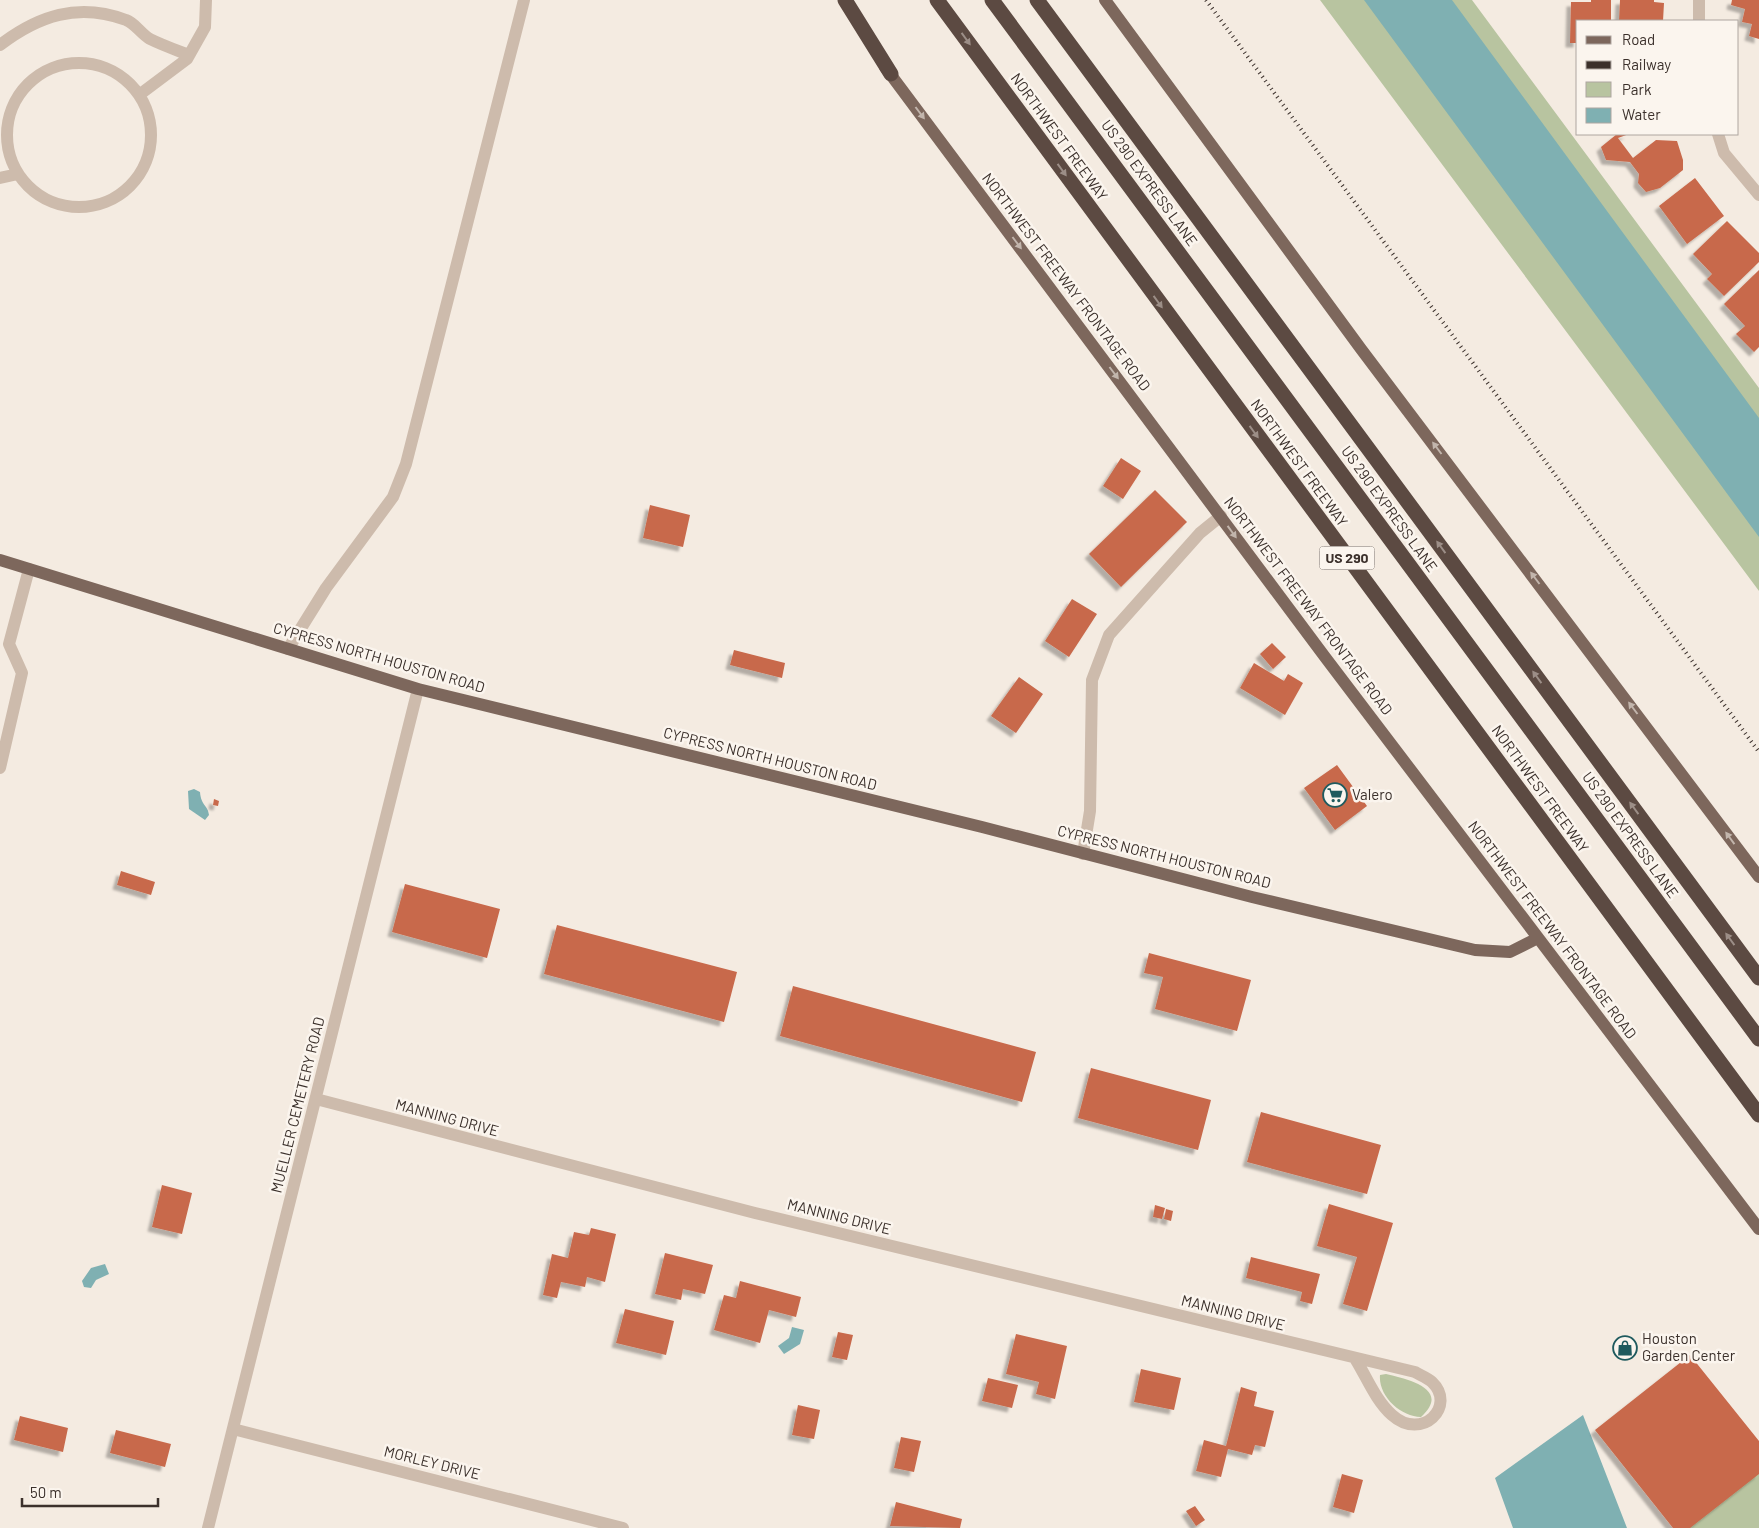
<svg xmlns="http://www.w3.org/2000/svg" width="1759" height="1528" font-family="Barlow,sans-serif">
	<defs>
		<filter id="shadow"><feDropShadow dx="-4.5" dy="4.5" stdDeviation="1" flood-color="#0004"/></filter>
	</defs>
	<rect width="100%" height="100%" fill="#f4ebe1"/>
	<!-- green -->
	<path fill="#b8c4a0" d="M1320 0H1472L1759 388V591Z
		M1386 1374C1407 1379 1452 1389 1421 1417 1401 1417 1378 1396 1380 1375Z
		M1759 1473V1528H1685Z"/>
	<!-- water -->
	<path fill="#7fb0b2" d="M1364 0H1452L1759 418V537Z
		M194 789 200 792C201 806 208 805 209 815L205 820 189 809 188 791Z
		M105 1264 109 1274 96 1280 91 1288 84 1287 82 1281 91 1268Z
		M792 1327 804 1330 800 1344 784 1354 778 1346 789 1338Z
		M1583 1415 1627 1528H1513L1495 1478Z"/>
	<!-- building -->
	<path fill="#c8694b" filter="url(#shadow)" d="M1591 0H1611V21H1578V43H1570L1571 2H1591Z
		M1620 0H1654V2L1664 3 1663 21H1619Z
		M1732 0H1759V39L1749 36 1752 24 1742 22 1745 9 1731 5Z
		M1617 134H1629L1618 138 1633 158 1656 140 1677 141 1683 160V170L1660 188 1646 192 1638 183 1639 174 1630 162 1606 160 1601 147Z
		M1695 178 1724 216 1687 244 1659 206Z
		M1727 221 1759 253V262L1724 296 1707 279 1712 274 1693 254Z
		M1759 270V347L1754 352 1736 334 1745 326 1724 304Z
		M1121 458 1141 471 1123 499 1103 486Z
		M1155 490 1187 522 1121 587 1089 554Z
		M650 505 690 515 683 547 643 538Z
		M1072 599 1097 614 1069 657 1045 641Z
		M1272 643 1286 657 1273 669 1260 654Z
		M734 650 785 663 782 678 730 665Z
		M1254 663 1284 681 1288 674 1303 683 1285 715 1240 688Z
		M1019 677 1043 694 1016 733 991 716Z
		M1337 765 1367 806 1335 830 1304 788Z
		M214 799 219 801 218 806 213 805Z
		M121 871 155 882 151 895 117 885Z
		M405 884 500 909 487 958 392 932Z
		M557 925 737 972 724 1022 544 974Z
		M1149 953 1251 980 1237 1031 1155 1009 1163 977 1144 973Z
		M793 986 1036 1052 1022 1102 780 1036Z
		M1091 1068 1211 1100 1198 1150 1078 1118Z
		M1261 1112 1381 1145 1367 1194 1247 1162Z
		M162 1185 192 1193 182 1234 152 1227Z
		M1329 1204 1393 1223 1367 1311 1343 1304 1357 1257 1317 1246Z
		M1155 1205 1165 1208 1162 1219 1153 1217Z
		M1166 1209 1173 1211 1171 1221 1164 1219Z
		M591 1228 616 1234 605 1282 587 1277 585 1287 561 1282 557 1298 543 1295 552 1254 568 1258 574 1232 589 1235Z
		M665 1253 713 1265 705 1294 683 1289 681 1300 655 1294Z
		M1251 1257 1320 1274 1312 1304 1300 1301 1302 1292 1246 1278Z
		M740 1281 801 1297 796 1317 769 1310 760 1343 714 1330 724 1295 736 1298Z
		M625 1309 674 1321 666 1355 616 1343Z
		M838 1332 853 1335 847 1360 832 1357Z
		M1016 1334 1067 1346 1055 1399 1036 1394 1039 1382 1006 1374Z
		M1690 1355 1759 1441V1474L1690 1528H1673L1595 1430Z
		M1141 1369 1181 1378 1174 1410 1134 1402Z
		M988 1378 1018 1385 1012 1408 982 1401Z
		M1241 1387 1257 1392 1254 1406 1274 1411 1265 1447 1255 1445 1252 1455 1228 1449 1221 1477 1196 1471 1204 1440 1226 1446Z
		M798 1405 820 1410 814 1439 792 1435Z
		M20 1416 68 1428 63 1452 14 1440Z
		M116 1430 171 1444 165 1467 110 1453Z
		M901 1437 921 1441 914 1472 894 1468Z
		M1342 1474 1363 1480 1354 1513 1333 1507Z
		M896 1502 962 1519 960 1528 890 1526Z
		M1195 1506 1205 1520 1196 1526 1186 1511Z"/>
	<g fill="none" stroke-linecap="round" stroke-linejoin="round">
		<!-- minor -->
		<path stroke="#cdbbac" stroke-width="12" d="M1699 21V0
			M0 45C38 16 78 2 126 20 135 23 141 34 150 39 162 45 176 50 189 55
			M7 135a72 72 0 1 1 144 0a72 72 0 1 1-144 0Z
			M139 95 187 59 205 27 206 0
			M1718 134 1724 153 1759 195
			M0 178 18 174
			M288 649 326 588 393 497 406 464 524 0
			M0 768 22 673 9 644 29 569
			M1083 854 1090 811 1092 680 1109 635 1200 533 1221 516
			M316 1099 755 1213 1415 1372C1420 1375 1428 1378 1432 1382 1457 1406 1422 1442 1392 1415 1376 1401 1367 1378 1356 1360
			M233 1429 623 1528
			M208 1528 418 689"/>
		<!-- major -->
		<path stroke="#7d675c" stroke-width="12" d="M1105 0 1361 349 1759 877
			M885 67 1325 657 1759 1229
			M0 560 418 689 982 827 1252 897 1475 950 1510 952 1538 938"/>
		<!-- highway -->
		<path stroke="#5c4a42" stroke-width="15" d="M845 0 891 74
			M937 0 1759 1115
			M992 0 1759 1039
			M1037 0 1759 978"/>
		<!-- rail -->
		<path stroke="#3b302b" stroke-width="4" stroke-dasharray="1 4" stroke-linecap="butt" d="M1206 0 1759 752"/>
	</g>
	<!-- one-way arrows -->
	<defs><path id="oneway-solid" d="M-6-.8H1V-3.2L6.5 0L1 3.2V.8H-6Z" transform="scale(1.25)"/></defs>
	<g fill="#9c8e87">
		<use href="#oneway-solid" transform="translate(966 39) rotate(54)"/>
		<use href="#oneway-solid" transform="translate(1062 170) rotate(54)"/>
		<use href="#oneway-solid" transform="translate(1158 302) rotate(54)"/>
		<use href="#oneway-solid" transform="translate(1254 432) rotate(54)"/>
		<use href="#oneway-solid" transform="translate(1441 547) rotate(-126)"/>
		<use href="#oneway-solid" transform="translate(1537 677) rotate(-126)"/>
		<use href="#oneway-solid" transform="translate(1634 808) rotate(-126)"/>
		<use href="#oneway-solid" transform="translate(1730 939) rotate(-126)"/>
	</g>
	<g fill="#c2b5ac">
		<use href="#oneway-solid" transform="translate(920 113) rotate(53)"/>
		<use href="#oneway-solid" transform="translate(1017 243) rotate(53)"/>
		<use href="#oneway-solid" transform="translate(1114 373) rotate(53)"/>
		<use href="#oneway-solid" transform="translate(1437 448) rotate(-127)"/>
		<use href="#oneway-solid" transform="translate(1232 532) rotate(54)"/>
		<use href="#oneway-solid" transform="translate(1535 578) rotate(-127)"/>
		<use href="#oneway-solid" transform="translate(1633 708) rotate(-127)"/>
		<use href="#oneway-solid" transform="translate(1730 838) rotate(-126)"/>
	</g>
	<!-- icons -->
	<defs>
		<g id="supermarket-ring" transform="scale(1.25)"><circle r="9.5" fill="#fbf5ee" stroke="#1f5a5e" stroke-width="1.5"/><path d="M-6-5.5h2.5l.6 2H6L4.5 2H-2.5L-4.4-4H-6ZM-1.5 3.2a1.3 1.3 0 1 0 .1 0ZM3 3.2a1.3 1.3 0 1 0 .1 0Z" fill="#1f5a5e"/></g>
		<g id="shop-ring" transform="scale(1.25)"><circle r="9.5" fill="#fbf5ee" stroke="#1f5a5e" stroke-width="1.5"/><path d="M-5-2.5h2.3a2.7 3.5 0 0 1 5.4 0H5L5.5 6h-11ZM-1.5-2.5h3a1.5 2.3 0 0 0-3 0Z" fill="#1f5a5e"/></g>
	</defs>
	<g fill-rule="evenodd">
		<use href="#supermarket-ring" x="1335" y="795"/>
		<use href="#shop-ring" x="1625" y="1348"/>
	</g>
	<g text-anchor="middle" stroke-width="5" stroke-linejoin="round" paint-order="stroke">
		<!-- shield labels -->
		<rect fill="#fbf5ee" stroke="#756b66" stroke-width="1" x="1319.5" y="546.5" width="55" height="23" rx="4"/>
		<g font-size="14" font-weight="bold" fill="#3b302b">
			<text x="1347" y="563">US 290</text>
		</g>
		<!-- street labels -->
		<g font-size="15" fill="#3b302b" stroke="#fbf5ee">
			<text transform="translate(1059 137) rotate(54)" y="5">NORTHWEST FREEWAY</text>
			<text transform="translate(1149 183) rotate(54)" y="5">US 290 EXPRESS LANE</text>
			<text transform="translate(1066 282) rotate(53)" y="5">NORTHWEST FREEWAY FRONTAGE ROAD</text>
			<text transform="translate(1299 463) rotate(54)" y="5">NORTHWEST FREEWAY</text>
			<text transform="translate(1389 509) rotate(54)" y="5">US 290 EXPRESS LANE</text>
			<text transform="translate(1308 606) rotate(53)" y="5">NORTHWEST FREEWAY FRONTAGE ROAD</text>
			<text transform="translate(379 658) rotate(16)" y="5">CYPRESS NORTH HOUSTON ROAD</text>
			<text transform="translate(770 759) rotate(14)" y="5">CYPRESS NORTH HOUSTON ROAD</text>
			<text transform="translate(1540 789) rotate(54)" y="5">NORTHWEST FREEWAY</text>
			<text transform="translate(1630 835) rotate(54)" y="5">US 290 EXPRESS LANE</text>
			<text transform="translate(1164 857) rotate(14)" y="5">CYPRESS NORTH HOUSTON ROAD</text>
			<text transform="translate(1552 930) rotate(53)" y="5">NORTHWEST FREEWAY FRONTAGE ROAD</text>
			<text transform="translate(298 1105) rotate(-76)" y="5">MUELLER CEMETERY ROAD</text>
			<text transform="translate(447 1118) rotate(15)" y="5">MANNING DRIVE</text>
			<text transform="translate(839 1217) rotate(14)" y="5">MANNING DRIVE</text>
			<text transform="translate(1233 1313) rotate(14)" y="5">MANNING DRIVE</text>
			<text transform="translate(432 1463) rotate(14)" y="5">MORLEY DRIVE</text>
		</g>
		<!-- poi labels -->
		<g font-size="15" fill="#3b302b" stroke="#fbf5ee" text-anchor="start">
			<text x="1352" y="800">Valero</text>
			<text x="1642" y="1344">Houston<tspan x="1642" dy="17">Garden Center</tspan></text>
		</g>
	</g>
	<!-- legend -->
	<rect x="1576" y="20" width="162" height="115" fill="#fbf5ee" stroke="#aea6a0"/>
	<rect x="1586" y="36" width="25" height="8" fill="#7d675c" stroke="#aea6a0"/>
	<text x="1622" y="45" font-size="15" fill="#3b302b">Road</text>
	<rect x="1586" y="61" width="25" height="8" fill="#3b302b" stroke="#aea6a0"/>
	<text x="1622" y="70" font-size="15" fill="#3b302b">Railway</text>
	<rect x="1586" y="82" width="25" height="15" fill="#b8c4a0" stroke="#aea6a0"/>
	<text x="1622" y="95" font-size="15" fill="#3b302b">Park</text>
	<rect x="1586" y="108" width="25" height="15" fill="#7fb0b2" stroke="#aea6a0"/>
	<text x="1622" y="120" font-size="15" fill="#3b302b">Water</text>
	<!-- scale -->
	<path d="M22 1498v8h136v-8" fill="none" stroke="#3b302b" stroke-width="2.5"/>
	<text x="30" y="1498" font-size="15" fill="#3b302b" stroke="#fbf5ee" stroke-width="4" paint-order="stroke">50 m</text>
</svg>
